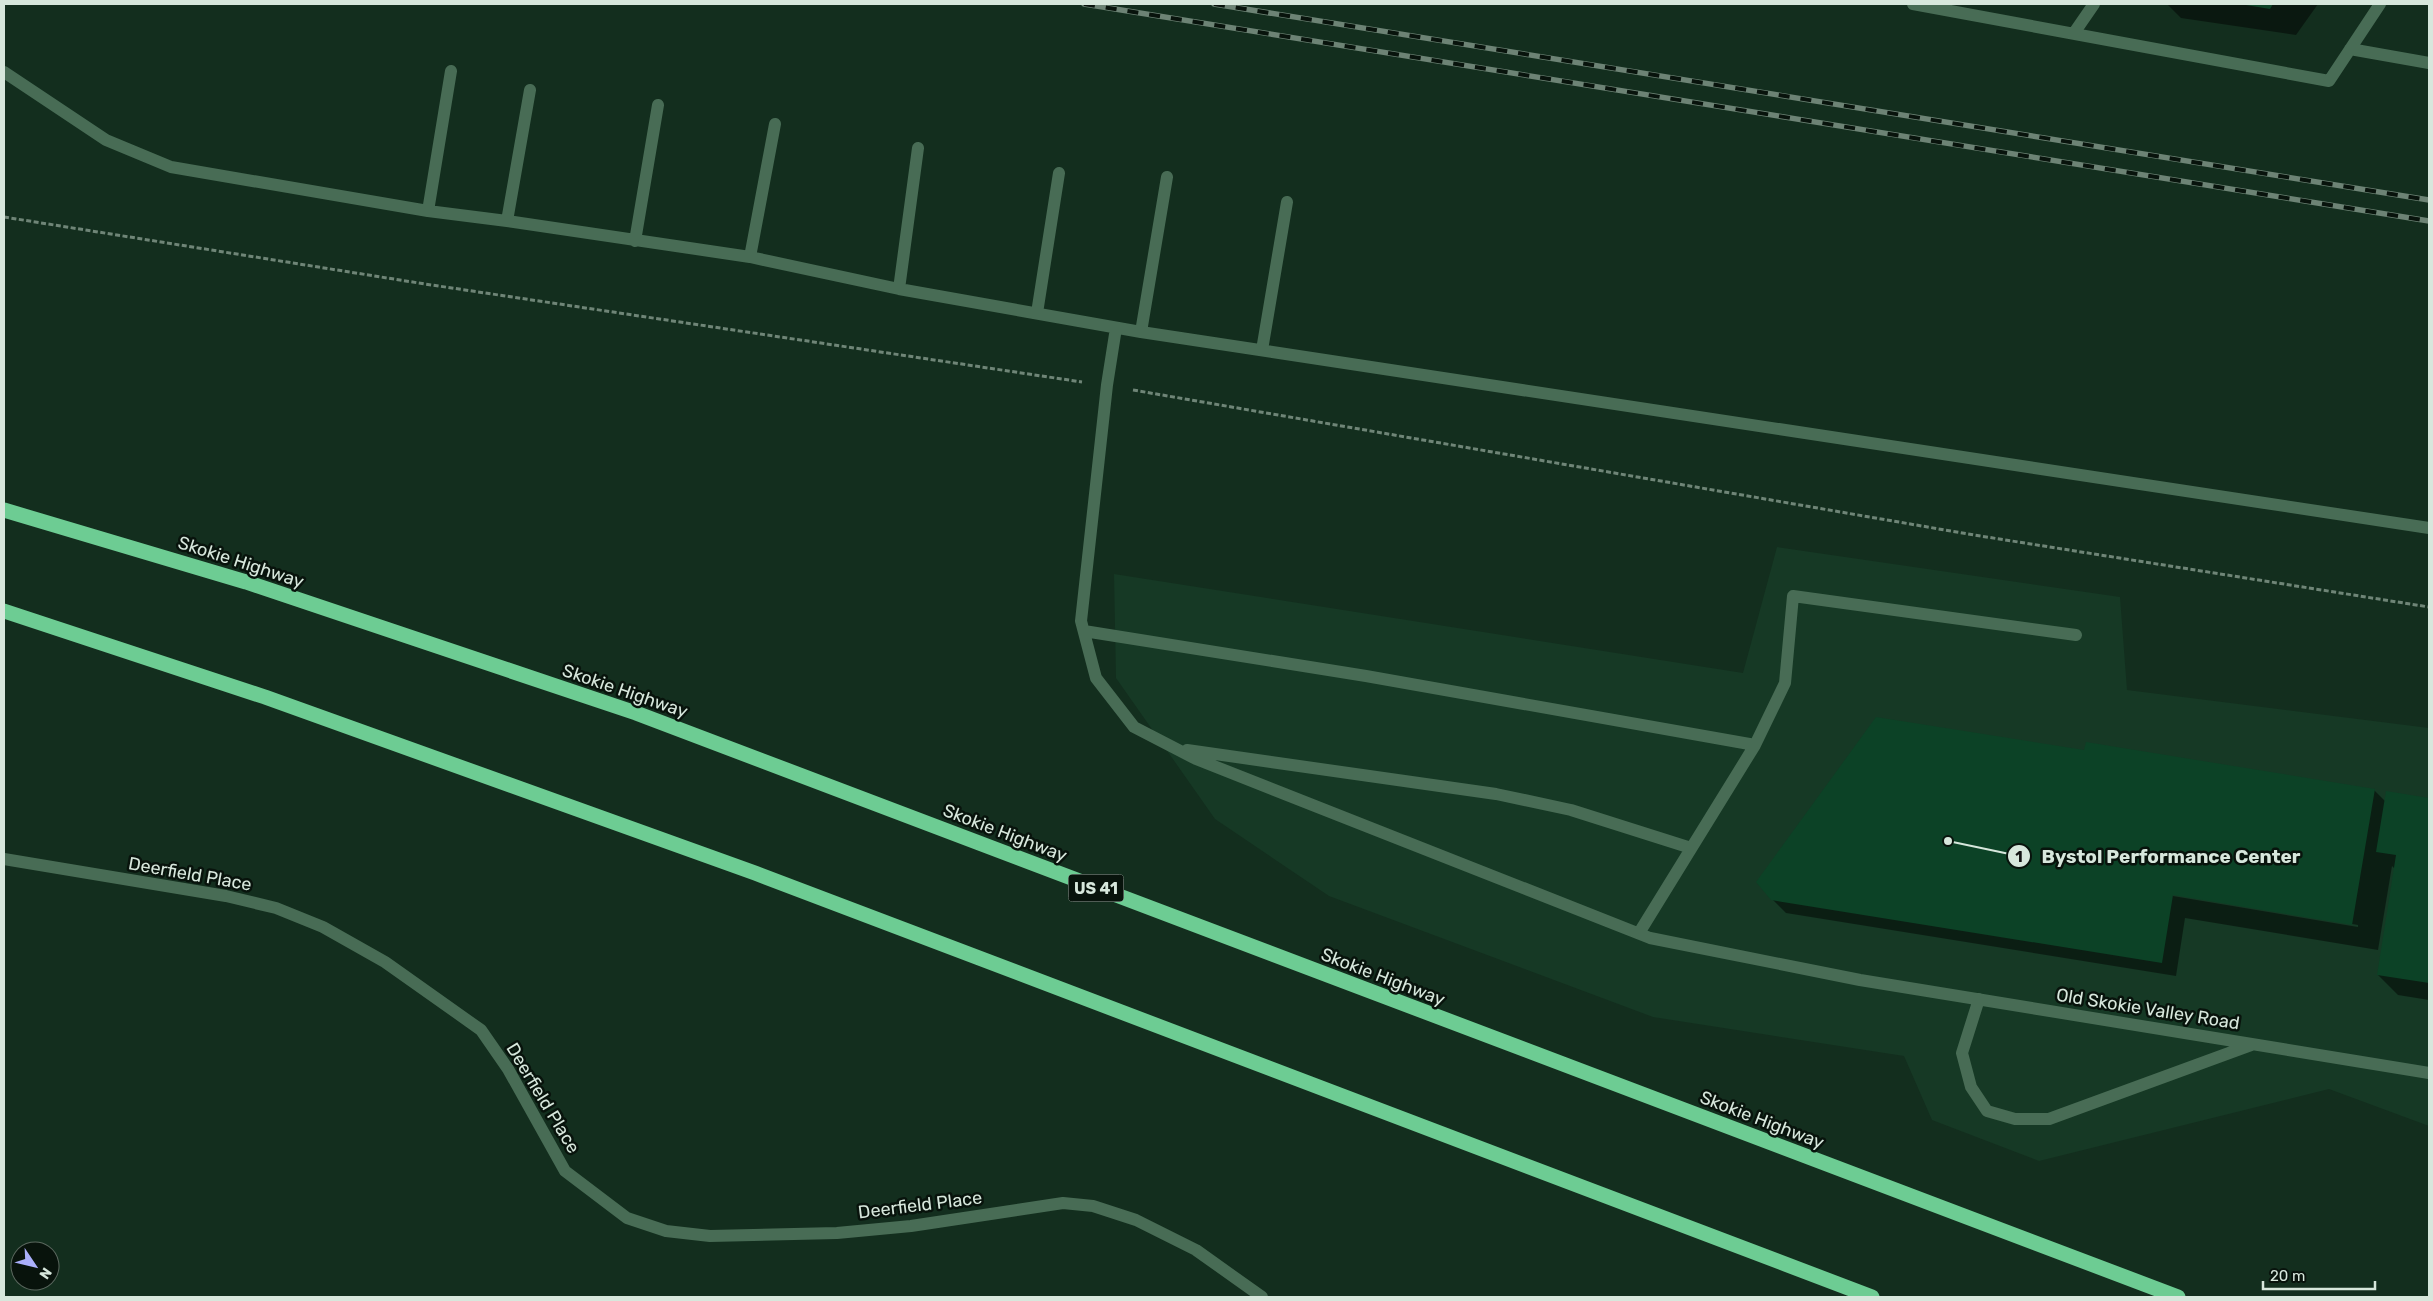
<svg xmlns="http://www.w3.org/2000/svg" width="2433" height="1301" font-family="Rubik,sans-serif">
	<rect width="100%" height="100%" fill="#132e1e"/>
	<!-- built -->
	<path fill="#163925" d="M1777 547 2120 597 2127 690 2429 728V1126L2329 1089 2039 1161 1932 1120 1904 1056 1653 1017 1329 896 1215 819 1116 678 1114 574 1743 673Z"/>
	<!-- shadow -->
	<path fill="#0007" fill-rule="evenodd" d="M2167 4H2318L2296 35 2181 18Z
		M2083 751 2374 790 2386 802 2387 793 2429 799V1000L2398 995 2378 975 2395 869 2392 866 2378 950 2185 918 2176 976 1786 913 1772 899ZM2170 893 2358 925V927L2173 896Z"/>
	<!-- building -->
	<path fill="#0c4226" d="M2240 4H2273L2270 9Z
		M1876 717 2084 750 2086 742 2375 789 2352 925 2173 895 2162 963 1771 900 1756 882Z
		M2386 791 2429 798V983L2377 975 2396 855 2376 852Z"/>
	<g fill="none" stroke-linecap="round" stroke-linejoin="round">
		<!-- path -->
		<path stroke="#6f8577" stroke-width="3" stroke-dasharray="5 2.5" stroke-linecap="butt" d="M4 217 425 284 1082 382
			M1133 390 1974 535 2429 607"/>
		<!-- minor -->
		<path stroke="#486c55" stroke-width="12" d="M1913 4 2329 81 2380 4
			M2074 33 2094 4
			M2350 49 2429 63
			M4 72 106 140 171 167 428 211 507 221 750 257 899 289 1141 332 2429 528
			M428 211 451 71
			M507 221 530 90
			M635 241 658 105
			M750 257 775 124
			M899 289 918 148
			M1037 313 1059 173
			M1116 328 1107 385 1081 621 1096 678 1134 727 1196 759 1650 938 1860 980 2429 1073
			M1141 332 1167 177
			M1262 350 1287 202
			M1084 631 1366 676 1755 745 1639 933
			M1755 745 1785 683 1793 596 2076 635
			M1187 750 1496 794 1571 810 1691 848
			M4 859 226 896 276 908 323 927 385 962 481 1030 508 1069 565 1171 627 1218 666 1231 710 1236 837 1233 911 1226 1063 1203 1093 1206 1136 1220 1196 1250 1262 1297
			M1979 999 1962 1053 1971 1087 1987 1111 2015 1119H2049L2251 1045"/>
		<!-- highway -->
		<path stroke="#6dcc93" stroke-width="15" d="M4 510 246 582 636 713 2178 1297
			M4 611 265 697 755 873 1872 1297"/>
		<!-- rail casing -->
		<g stroke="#6d8375" stroke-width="5.5">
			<path id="rail" d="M1084 4 2429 221
				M1214 4 2429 200"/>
		</g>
		<!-- rail -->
		<use href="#rail" stroke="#08130c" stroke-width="4" stroke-dasharray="11" stroke-linecap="butt"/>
	</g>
	<g text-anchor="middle" stroke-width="5" stroke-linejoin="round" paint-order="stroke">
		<!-- shield labels -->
		<rect fill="#08130c" stroke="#99a79e" stroke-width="1" x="1068.5" y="874.5" width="55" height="27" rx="4"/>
		<g font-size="16" font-weight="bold" fill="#d7e7dc">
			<text x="1096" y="894">US 41</text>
		</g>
		<!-- street labels -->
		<g font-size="18" fill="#d7e7dc" stroke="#08130c">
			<text transform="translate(241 562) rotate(18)" y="6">Skokie Highway</text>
			<text transform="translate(625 691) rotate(19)" y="6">Skokie Highway</text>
			<text transform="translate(1005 833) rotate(21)" y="6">Skokie Highway</text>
			<text transform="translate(190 874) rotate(10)" y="6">Deerfield Place</text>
			<text transform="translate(1383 977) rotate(21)" y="6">Skokie Highway</text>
			<text transform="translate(2148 1009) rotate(9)" y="6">Old Skokie Valley Road</text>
			<text transform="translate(543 1098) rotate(59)" y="6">Deerfield Place</text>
			<text transform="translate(1762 1120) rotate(21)" y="6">Skokie Highway</text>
			<text transform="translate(920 1205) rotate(-7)" y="6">Deerfield Place</text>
		</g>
	</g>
	<!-- callouts -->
	<path fill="none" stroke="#d7e7dc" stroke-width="2" d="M1948 841L2019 856"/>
	<g fill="#d7e7dc" stroke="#08130c" stroke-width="2">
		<circle cx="1948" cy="841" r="5"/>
		<circle cx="2019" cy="856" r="12"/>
	</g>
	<g font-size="15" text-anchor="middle" font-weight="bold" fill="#111">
		<text x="2019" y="862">1</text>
	</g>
	<g font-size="19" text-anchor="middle" font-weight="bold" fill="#d7e7dc" stroke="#08130c" stroke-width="5" stroke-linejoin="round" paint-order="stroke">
		<text x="2171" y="863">Bystol Performance Center</text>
	</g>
	<!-- border -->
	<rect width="2433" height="1301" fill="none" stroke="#d7e7dc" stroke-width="10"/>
	<!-- north arrow -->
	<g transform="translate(35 1266) rotate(125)"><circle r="24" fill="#08130c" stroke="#5b685f"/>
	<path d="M0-4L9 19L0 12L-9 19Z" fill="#aaaffb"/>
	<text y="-8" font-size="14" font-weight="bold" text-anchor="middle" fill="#d7e7dc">N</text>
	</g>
	<!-- scale -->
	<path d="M2263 1281v8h112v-8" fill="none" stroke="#d7e7dc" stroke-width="2.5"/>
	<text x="2270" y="1281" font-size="15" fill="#d7e7dc" stroke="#08130c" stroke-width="4" paint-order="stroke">20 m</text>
</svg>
